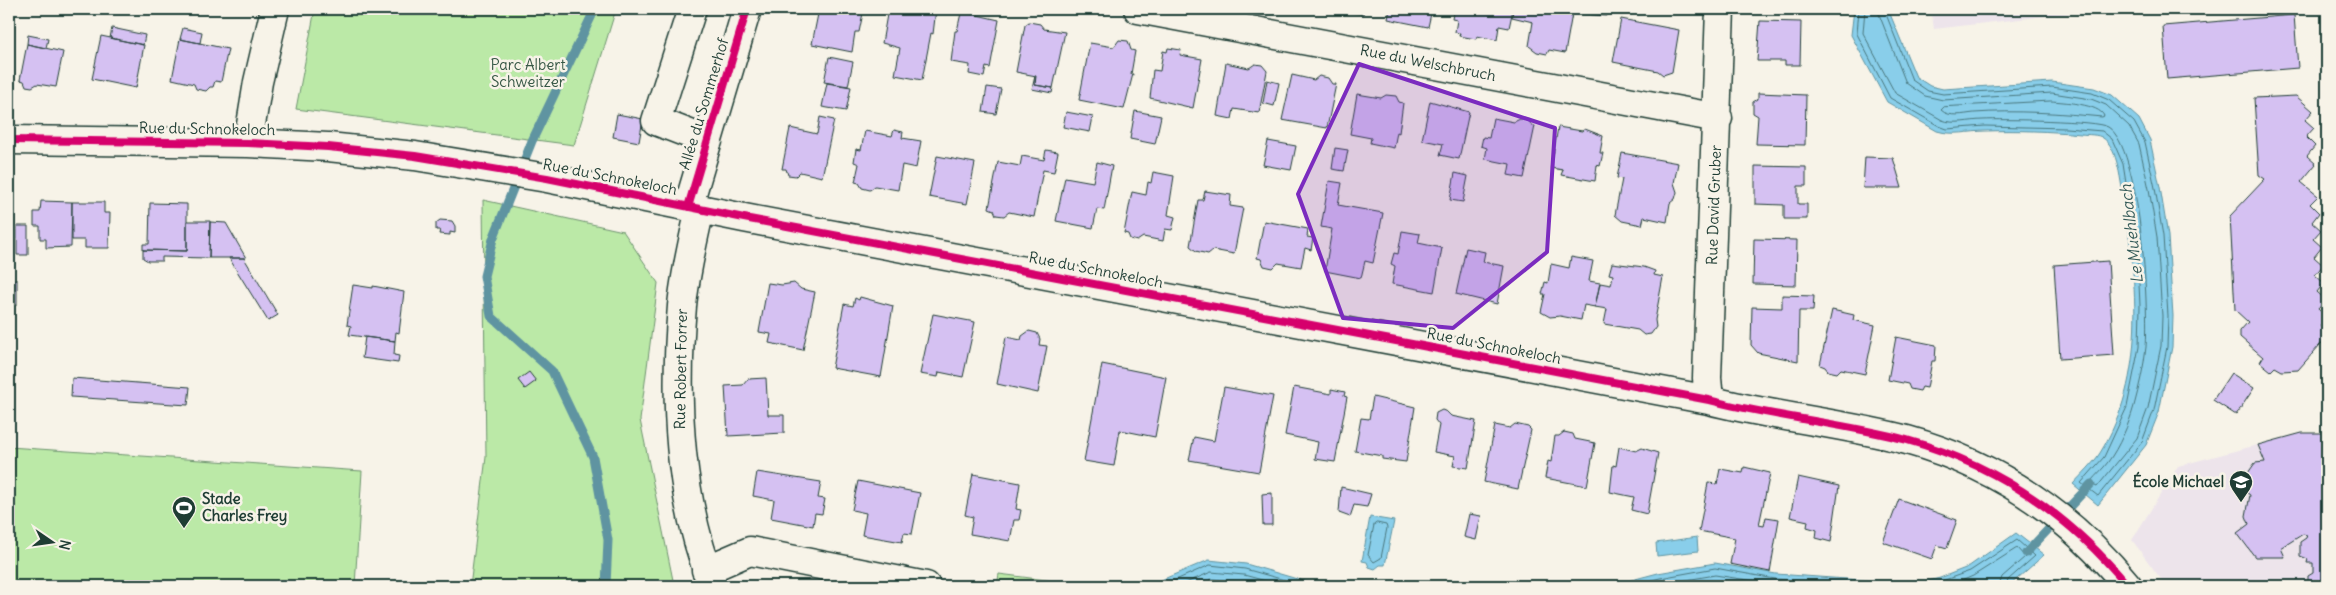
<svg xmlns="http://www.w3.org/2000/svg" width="2336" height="595" font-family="Delius,sans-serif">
	<rect width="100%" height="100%" fill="#f7f3e8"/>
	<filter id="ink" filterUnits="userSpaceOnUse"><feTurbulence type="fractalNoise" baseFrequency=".02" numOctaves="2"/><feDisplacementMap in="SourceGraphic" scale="10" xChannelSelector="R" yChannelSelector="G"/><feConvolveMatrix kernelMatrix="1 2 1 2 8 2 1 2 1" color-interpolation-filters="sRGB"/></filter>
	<g filter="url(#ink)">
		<!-- built -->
		<path fill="#ede4eb" d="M1931 9H2107L1934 29Z
			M2302 433H2327V586H2166L2132 540 2178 466Z"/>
		<!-- green -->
		<path fill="#bbe9a7" stroke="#6d936e" d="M315 9H616L574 145 296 109Z
			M483 200 623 231 658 283 640 420 674 585 664 586H470L486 457Z
			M9 447 362 471 355 586H9Z
			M999 574 1093 586H997Z"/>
		<!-- water -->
		<path fill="#89ceea" stroke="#5f94a1" d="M1854 9H1888L1916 77 1930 86 1943 89 2052 82 2094 88 2112 95 2139 119 2150 140 2160 187 2168 236 2173 316 2172 347 2159 412 2146 445 2098 505 2073 484C2082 474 2093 464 2100 453 2147 377 2137 285 2124 201 2121 185 2118 147 2103 138 2098 134 2088 135 2081 134 2050 131 2018 130 1986 131 1970 131 1953 136 1937 131L1887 102 1851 35Z
			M1370 517 1394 521 1385 565H1380L1375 569 1369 567 1367 562 1362 561Z
			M2016 533 2044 555 2009 586H1609L1658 573 1715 563 1776 574 1917 584 1940 578 1968 567Z
			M1697 537 1698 551 1657 556 1656 543Z
			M1209 560 1246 564 1321 586H1147Z"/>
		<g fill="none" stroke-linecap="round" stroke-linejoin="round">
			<!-- shore -->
			<path stroke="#49777d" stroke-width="1" d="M1859 9 1857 34 1890 98 1939 126 1947 129 1985 126 2066 128 2102 131 2112 139 2123 164 2138 260 2140 306 2139 347 2127 407 2104 457 2081 483 2098 496 2142 442 2154 410 2167 347 2168 316 2163 236 2155 188 2145 142 2134 122 2109 100 2092 93 2052 87 1943 94 1928 91 1912 80 1884 9
				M1865 9 1863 33 1895 93 1942 120C1954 125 1970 120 1983 120 2002 119 2096 120 2108 127 2141 147 2149 308 2146 347 2144 367 2139 387 2134 406 2129 424 2119 447 2108 462 2103 469 2096 475 2091 481V484L2097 487 2137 438 2148 408 2161 346 2162 316 2157 237 2149 189 2139 144 2129 126 2106 105 2091 99 2052 93 1943 100 1925 96 1906 83 1877 9
				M2051 101C2064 102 2099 104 2104 116L2102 117C2060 113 2016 110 1974 113 1964 114 1949 118 1941 110L1944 107Z
				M1377 523 1386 525 1387 528 1381 558 1374 562 1368 555 1374 525Z
				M1162 586 1210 565 1245 569 1306 586
				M1179 586 1211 572 1244 575 1284 586
				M1197 586 1212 579 1242 582 1257 586
				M1628 586 1660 578 1715 568 1775 579 1865 586
				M1652 586 1715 575 1787 586
				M1928 586 1970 571 2017 540 2035 556 2008 580 2006 586
				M1950 586 1973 576 2017 548 2025 557 2002 577 1999 586"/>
			<!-- stream -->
			<path stroke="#5f94a1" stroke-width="9" d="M595 9 532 141 493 239 484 276 491 316 552 371 593 457 608 540 606 586
				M2026 553 2091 484"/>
		</g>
		<!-- building -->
		<path fill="#d5c1f2" stroke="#1f3d34" d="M819 9H860L859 12 863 13 859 32H855L852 52 812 44Z
			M888 9H936L933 34 931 33 922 80 895 75 900 48 882 43Z
			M1332 9H1364L1363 14Z
			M1390 9H1432L1428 27 1388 19Z
			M1454 9H1513L1509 28 1499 26 1497 40 1477 36 1476 39 1459 36 1460 33 1455 32 1457 20 1452 19Z
			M1513 9H1562L1561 12 1572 14 1565 53 1549 50 1547 54 1537 52 1529 46 1533 22 1512 17Z
			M1583 9H1607V16L1583 14Z
			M964 12 999 20 990 68 986 67 984 77 969 74 970 65 951 62 955 31H957L961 13 963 14Z
			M2294 15 2298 68 2167 79 2163 26Z
			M1621 19 1679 30 1672 72 1663 75 1658 71 1613 62Z
			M1760 21 1801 22 1800 65H1785V61H1757Z
			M1029 22 1040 24 1044 29 1065 32 1053 88 1035 85 1036 76 1016 72 1025 25Z
			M112 28 145 35 143 45 110 38Z
			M183 28 202 32 200 43 180 39Z
			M28 35 48 39 46 48 27 44Z
			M101 36 144 45 136 88 92 79Z
			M180 39 228 49 221 82 215 81 213 87H210L206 91 196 89 194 84 172 79Z
			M1119 40 1128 41 1131 50 1135 51 1131 74H1133L1124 109 1079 100 1090 43 1114 47Z
			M27 44 63 52 56 87 37 84 32 87 26 86 24 81 20 80Z
			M1168 48 1181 50 1180 55 1202 59 1193 108 1150 98 1153 70 1160 71 1163 51 1167 52Z
			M829 57 853 62 848 86 824 82Z
			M1226 63 1249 68 1255 64 1262 65 1267 71 1259 113 1234 109 1232 119 1217 116Z
			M1292 75 1314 80 1319 76 1328 78 1332 84H1336L1327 128 1282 120Z
			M1035 76V85L1053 88 1052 93 1032 89Z
			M1267 80 1279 83 1274 106 1263 103Z
			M827 83 851 87 846 111 822 107Z
			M987 87 1001 89 996 114 983 112Z
			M1758 93 1806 95 1805 145 1756 144 1758 116 1753 113V102L1758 99Z
			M1357 94 1381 98 1386 95 1396 96 1399 102 1403 103 1399 133 1397 132 1394 148 1370 143 1371 138 1350 134Z
			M2296 96 2313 111 2305 120 2314 128 2306 137 2315 146 2307 156 2316 164 2301 182 2318 196 2310 204 2319 213 2312 222 2321 230 2313 239 2322 247 2314 257 2323 265 2315 275 2324 283 2317 292 2326 300 2318 309 2327 317 2320 326 2327 333V337L2298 370 2282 371 2275 367 2271 371 2260 362 2263 357 2240 337V331L2248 322 2235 310 2230 216 2265 179 2259 175 2254 98Z
			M1430 101 1469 112 1459 159 1440 155 1443 144 1422 140Z
			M1135 111 1161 116 1155 144 1130 139Z
			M1066 112 1093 117 1090 132 1063 127Z
			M617 114 643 119 639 142 613 137Z
			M820 117 834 120 822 177 800 172 796 176 788 175 786 169H782L790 128 817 134Z
			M1493 118 1514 122 1520 119 1529 120 1531 125 1535 126 1524 178 1508 175 1510 164 1485 159 1487 148 1481 146 1483 137 1489 138Z
			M1558 127 1582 131 1585 129 1603 136 1600 153H1603L1600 166 1597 165 1595 181 1561 175 1563 170 1551 168Z
			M894 130 903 132 902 138 921 141 916 168 902 165 898 190 875 186 870 190 862 188 859 183 855 182 859 164 854 162 856 149 861 150 865 131 892 136Z
			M1268 141 1296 146 1291 170 1263 165Z
			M1335 148 1348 150 1344 171 1332 169Z
			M1046 150 1058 152 1054 172 1043 170 1034 217 1009 212 1004 216 996 215 994 210 989 208 998 162 1020 166 1022 156 1044 160Z
			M1622 153 1678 163 1674 183 1677 192 1675 199 1670 203 1667 222 1644 217 1642 225 1622 221 1615 215 1622 179 1617 178Z
			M937 156 975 163 967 204 929 197Z
			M1865 157 1893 158 1902 188H1863Z
			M1097 162 1112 166 1104 210 1097 209 1093 228 1056 221 1065 177 1093 182Z
			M1755 166 1806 167V186H1798V204H1807V219H1784V205L1755 204Z
			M1153 172 1174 176 1168 215 1175 217 1172 230 1165 229 1163 241 1143 237 1137 241 1130 239 1128 234 1124 233 1132 192 1146 195 1148 182 1151 183Z
			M1455 173 1468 176 1463 202 1450 200Z
			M1329 181 1342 183 1338 205 1383 213 1373 263 1365 261 1361 278 1325 271 1332 229 1321 227Z
			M1205 191 1231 195 1230 206 1243 208 1234 254 1213 250 1208 254 1196 251 1190 246 1198 200H1203Z
			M41 201 72 202 71 247 46 248V239H40V226H34V212H40Z
			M72 202H104V213H110L109 248H85V240H72Z
			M150 203 187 204V251L143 250V244H149Z
			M440 220 452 221 455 226V233L450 232V235L439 234 440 230H436V223Z
			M187 221H210L209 258 162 257V261H148L143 258V250L187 251Z
			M1264 221 1308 229 1307 237 1313 238 1311 250 1305 248 1301 267 1278 263 1273 268 1264 266 1261 259 1257 258Z
			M210 222 226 223 246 258H209Z
			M17 226H28V255H17Z
			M1402 231 1420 234 1418 243 1442 248 1434 292 1392 284 1395 266 1391 264 1394 253 1398 254Z
			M1754 239 1797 240 1796 285 1753 284Z
			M1466 248 1485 252 1483 262 1504 266 1497 304 1456 294Z
			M1571 257 1593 261 1589 281 1600 283 1595 307 1584 305 1581 320 1560 316 1550 317 1541 312 1545 294H1542L1545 282 1548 283 1551 264 1569 268Z
			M229 258H244L278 315 268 321Z
			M2108 261 2114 355 2060 359 2054 265Z
			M1612 263 1644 267 1655 271 1654 275 1663 277 1655 320 1656 327 1651 334 1644 335 1638 330 1604 324 1607 309 1595 307 1600 283 1611 285 1613 275 1609 274Z
			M9 280H17V305H9Z
			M768 283 782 285 794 283 801 289 815 292 803 350 769 343 771 334 759 332Z
			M353 285 373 288V286L404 292 399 333 396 332 395 341 349 335 351 326 347 325Z
			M1782 295 1814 296 1813 311H1799L1798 361 1758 353 1751 345 1752 307 1782 308Z
			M860 297 893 306 881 377 832 368 844 304 853 306 855 298 859 300Z
			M1832 310 1854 315 1853 320 1875 325 1865 374 1841 369 1837 373 1828 371 1825 367 1820 365Z
			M933 314 975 322 963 377 939 372 938 377 920 374Z
			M1029 331 1037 333 1040 339 1039 345 1047 346 1038 393 997 384 1006 337 1021 340 1022 336Z
			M365 337 395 341 394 355 399 356 398 363 362 358Z
			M1896 337 1936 345 1935 361H1932L1927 388 1922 387 1920 391 1910 389 1908 384 1888 380Z
			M1102 364 1166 377 1155 437 1120 430 1114 466 1084 461Z
			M529 372 536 381 525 389 518 380Z
			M2231 373 2254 388 2236 415 2213 400Z
			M72 378 190 387 188 405 71 397Z
			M766 378 768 415H784V433L728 436 725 386 743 385 748 379Z
			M1224 387 1273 396 1259 472 1189 460 1194 437 1214 441Z
			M1294 387 1331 394V389L1345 392 1344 396 1347 397 1335 462 1315 459 1318 442 1285 435Z
			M1373 397 1415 407 1406 462 1382 459V456L1355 451 1361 418 1369 419Z
			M1442 410 1447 412 1451 416 1476 421 1468 468 1453 466 1455 456 1434 452 1439 425 1435 420 1436 413Z
			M1515 424 1528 427 1531 430 1518 489 1484 482 1495 425 1510 428Z
			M1564 432 1573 434 1575 439 1595 443 1587 486 1545 478 1548 461 1551 462 1555 436H1559Z
			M2302 433H2327V586H2308V576L2313 573V563H2307L2308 559 2300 556V542L2306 538 2307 535 2303 534 2281 548 2285 557H2255L2237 533 2249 524 2246 516 2250 495 2238 487 2255 463 2265 462 2258 445Z
			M1619 447 1636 451 1642 448 1658 453 1647 514 1631 510 1634 497 1610 492 1613 465 1616 466Z
			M1744 467 1770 473 1759 525 1764 526 1766 517 1779 519 1770 572 1730 564 1735 538 1699 531 1708 483 1717 484 1720 469 1743 473Z
			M757 472 821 482 818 498 825 499 822 514 815 513 813 526 771 518 774 500 753 496Z
			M973 474 1020 483 1016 509 1021 510 1019 520H1014L1010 541 970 534 973 517 965 515Z
			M1798 477 1839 486 1831 542 1816 538 1817 530 1807 527 1808 521 1790 517Z
			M858 481 920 493 912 534 904 533 902 542 862 535 866 513 852 510Z
			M1341 487 1371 494 1367 507 1354 505 1350 517 1339 513Z
			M1272 493V525H1263L1262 494Z
			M1899 499 1957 520 1947 548 1937 545 1932 559 1883 542Z
			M1469 514 1481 516 1476 540 1464 537Z"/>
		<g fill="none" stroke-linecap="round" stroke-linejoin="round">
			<!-- minor casing -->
			<g stroke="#1f3d34" stroke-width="31">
				<path id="minor" d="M692 9 656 121 708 141
					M1138 9 1718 118
					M9 140 248 143 328 147 415 156 547 178 744 218 1709 400C1774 417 1842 423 1907 440 1997 465 2069 514 2128 586
					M248 143 258 82 275 9
					M688 207 747 9
					M700 209C693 241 685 274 682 306 674 400 678 497 713 586
					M1709 400 1707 378 1720 9
					M706 570 750 551 926 586"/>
			</g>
			<!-- minor -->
			<use href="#minor" stroke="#f7f3e8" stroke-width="28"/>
			<!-- cycleway casing -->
			<g stroke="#f7f3e8" stroke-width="11">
				<path id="cycleway" d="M9 140 248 143 328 147 415 156 547 178 744 218 1709 400C1774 417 1842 423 1907 440 1997 465 2069 514 2128 586
					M688 207 747 9"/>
			</g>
			<!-- cycleway -->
			<use href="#cycleway" stroke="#d6006c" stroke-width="8"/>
		</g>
	</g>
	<!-- marked area -->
	<path fill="#7b2cbf" fill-opacity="0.2" stroke="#7b2cbf" stroke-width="4" stroke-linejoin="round" d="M1359 64 1555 128 1547 252 1453 328 1343 318 1298 194Z"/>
	<!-- icons -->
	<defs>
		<g id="school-pin" transform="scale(1.25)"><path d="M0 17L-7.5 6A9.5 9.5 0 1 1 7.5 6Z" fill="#1f3d34" stroke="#f7f3e8"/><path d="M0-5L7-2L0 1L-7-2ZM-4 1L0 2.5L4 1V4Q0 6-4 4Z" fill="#fff"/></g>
		<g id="stadium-pin" transform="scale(1.25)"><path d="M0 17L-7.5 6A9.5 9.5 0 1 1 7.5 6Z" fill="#1f3d34" stroke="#f7f3e8"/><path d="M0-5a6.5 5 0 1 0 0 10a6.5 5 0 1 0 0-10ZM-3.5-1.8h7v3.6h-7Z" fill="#fff"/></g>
	</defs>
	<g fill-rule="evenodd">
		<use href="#school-pin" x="2241" y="482"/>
		<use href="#stadium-pin" x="184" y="508"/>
	</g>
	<g text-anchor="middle" stroke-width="5" stroke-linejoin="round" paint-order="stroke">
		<!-- street labels -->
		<g font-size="15" fill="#1f3d34" stroke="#f7f3e8">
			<text transform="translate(1428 63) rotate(11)" y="5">Rue du Welschbruch</text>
			<text transform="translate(704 104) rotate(-73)" y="5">Allée du Sommerhof</text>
			<text transform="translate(207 129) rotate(1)" y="5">Rue du Schnokeloch</text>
			<text transform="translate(610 177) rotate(11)" y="5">Rue du Schnokeloch</text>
			<text transform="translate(1714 205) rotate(-88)" y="5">Rue David Gruber</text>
			<text transform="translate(1096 270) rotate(11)" y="5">Rue du Schnokeloch</text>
			<text transform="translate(1494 346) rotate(11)" y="5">Rue du Schnokeloch</text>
			<text transform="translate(681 369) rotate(-89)" y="5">Rue Robert Forrer</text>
		</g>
		<!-- park labels -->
		<g font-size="15" fill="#365745" stroke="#f7f3e8">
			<text x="528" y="70">Parc Albert<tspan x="528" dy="17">Schweitzer</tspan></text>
		</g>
		<!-- poi labels -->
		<g font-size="15" font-weight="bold" fill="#1f3d34" stroke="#f7f3e8" text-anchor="end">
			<text x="2224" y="487">École Michael</text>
			<text x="202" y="504" text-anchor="start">Stade<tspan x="202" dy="17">Charles Frey</tspan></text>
		</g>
		<!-- water labels -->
		<g font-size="16" font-style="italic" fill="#345a58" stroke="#f7f3e8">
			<text transform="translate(2131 234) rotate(-97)" y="6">Le Muehlbach</text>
		</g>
	</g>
	<!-- margin -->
	<rect width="2336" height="595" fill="none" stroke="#f7f3e8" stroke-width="30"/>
	<rect x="15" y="15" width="2306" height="565" fill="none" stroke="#1f3d34" stroke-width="2" filter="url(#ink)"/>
	<!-- north arrow -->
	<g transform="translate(52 542) rotate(103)" stroke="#f7f3e8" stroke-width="4" paint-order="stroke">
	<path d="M0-4L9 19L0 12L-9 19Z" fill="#1f3d34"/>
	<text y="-8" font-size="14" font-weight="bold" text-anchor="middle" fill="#1f3d34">N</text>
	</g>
</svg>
